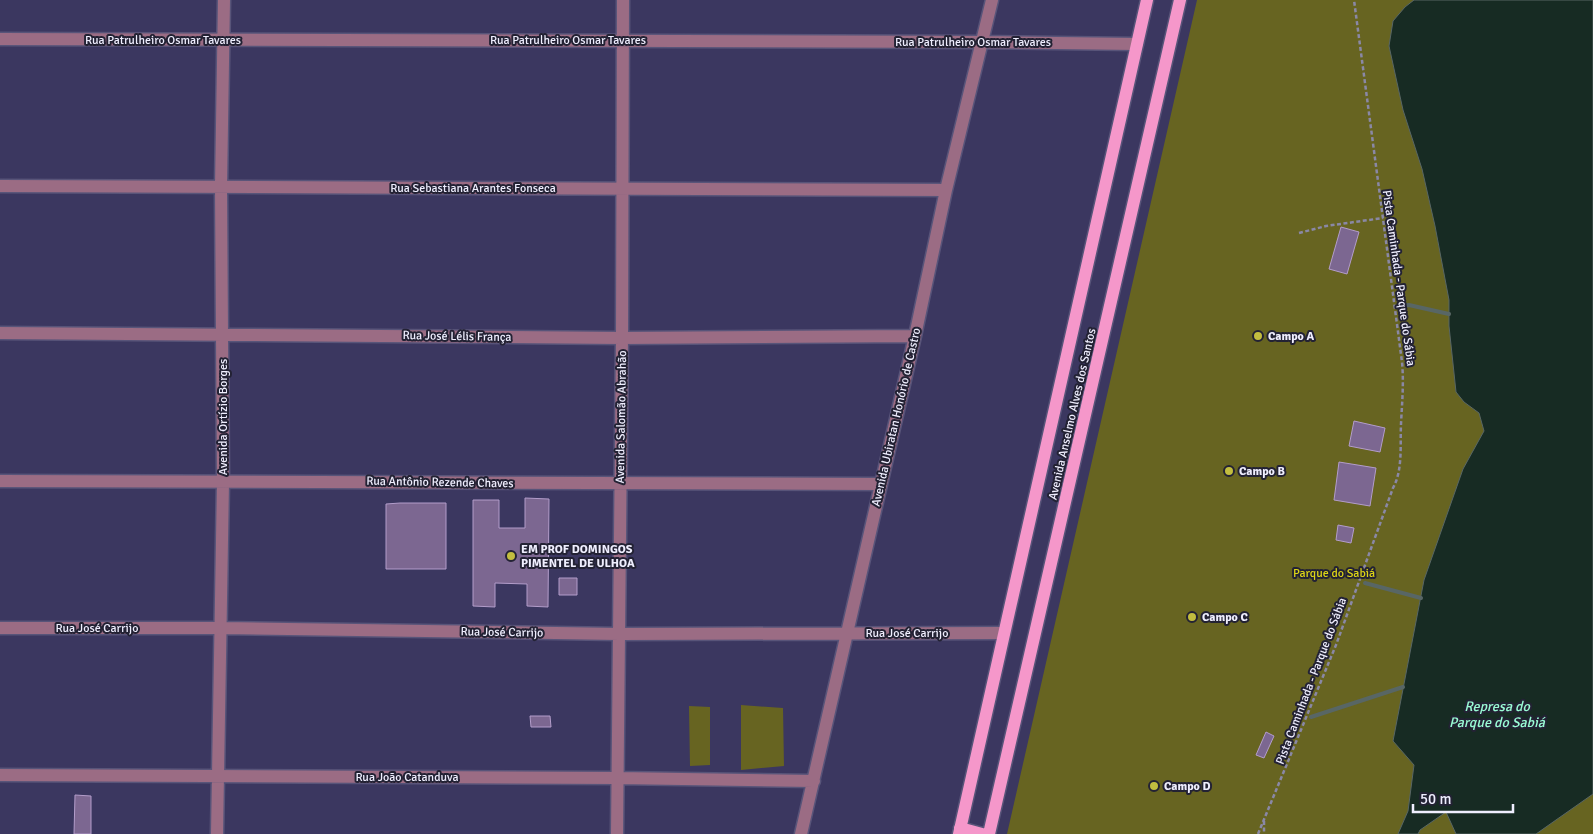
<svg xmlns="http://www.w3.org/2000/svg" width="1593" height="834" font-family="Signika,sans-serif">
	<rect width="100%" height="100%" fill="#3b3760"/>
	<!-- green -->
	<path fill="#676421" d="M1197 0H1593V834H1007Z
		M741 705 783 708 784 766 741 770Z
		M689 706 710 707V765L690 766Z"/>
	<!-- water -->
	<path fill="#172b23" stroke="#586665" d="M1414 0H1593V794L1536 834H1456L1446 812 1420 830 1418 834H1398L1408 811 1414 765 1393 741 1424 580 1463 469 1484 431 1479 413 1464 402 1456 392 1449 326V300L1435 226 1422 169 1403 110 1389 46 1393 21 1405 7Z"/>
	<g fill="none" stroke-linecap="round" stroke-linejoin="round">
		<!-- stream -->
		<path stroke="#586665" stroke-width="4" d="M1399 306 1409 305 1449 314
			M1365 583 1421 598
			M1311 717 1403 687"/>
	</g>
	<!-- building -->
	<path fill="#7c6791" stroke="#b39dca" d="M1341 227 1359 232 1347 274 1329 269Z
		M1354 421 1385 428 1380 452 1349 446Z
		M1339 462 1376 468 1370 506 1334 500Z
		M525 498 549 499 548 607 527 606V584L495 583V607L473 606V500H499V528H525Z
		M400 503H446V569H386V504Z
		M1338 525 1354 528 1351 543 1336 540Z
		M559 578H577V595H559Z
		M530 716H550L551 727H531Z
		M1266 732 1274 736 1264 758 1256 755Z
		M75 795 91 796V834H74Z"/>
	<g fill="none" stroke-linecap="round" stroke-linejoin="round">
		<!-- minor casing -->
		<g stroke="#585479" stroke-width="15">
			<path id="minor" d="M0 39 982 42 1137 44
				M0 186 946 190
				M0 333 622 338 915 336
				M0 481 881 484
				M0 628H221L619 634 1004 633
				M0 775 617 778 814 781
				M217 834 223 482 221 187 224 0
				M617 834 622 338 623 0
				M801 834 915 336 946 190 992 0"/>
		</g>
		<!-- major casing -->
		<g stroke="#585479" stroke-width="15">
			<path id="major" d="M960 828 982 834
				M959 834 1147 0
				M989 834 1180 0"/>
		</g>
		<!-- path -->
		<path stroke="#8a88a6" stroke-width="2.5" stroke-dasharray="4 2.5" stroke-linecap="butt" d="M1299 233 1326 226 1383 218
			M1264 821V834
			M1258 834 1336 645 1393 488C1403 470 1400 445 1401 424 1402 403 1404 383 1402 362L1354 0"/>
		<!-- minor -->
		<use href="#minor" stroke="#9b6c84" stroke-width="12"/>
		<!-- major -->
		<use href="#major" stroke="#f597ca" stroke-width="12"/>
	</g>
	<!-- markers -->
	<g fill="#c2bd3f" stroke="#232234" stroke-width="2">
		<circle cx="1258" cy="336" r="5"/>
		<circle cx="1229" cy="471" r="5"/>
		<circle cx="511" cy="556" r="5"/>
		<circle cx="1192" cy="617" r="5"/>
		<circle cx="1154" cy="786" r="5"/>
	</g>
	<g text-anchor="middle" stroke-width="4" stroke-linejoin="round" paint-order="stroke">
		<!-- street labels -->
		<g font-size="12" fill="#efeefe" stroke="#232234">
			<text x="163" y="44">Rua Patrulheiro Osmar Tavares</text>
			<text x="568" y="44">Rua Patrulheiro Osmar Tavares</text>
			<text x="973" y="46">Rua Patrulheiro Osmar Tavares</text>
			<text x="473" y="192">Rua Sebastiana Arantes Fonseca</text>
			<text transform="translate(1399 278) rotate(82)" y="4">Pista Caminhada - Parque do Sábia</text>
			<text transform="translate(457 336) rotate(1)" y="4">Rua José Lélis França</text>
			<text transform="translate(1072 414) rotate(-77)" y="4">Avenida Anselmo Alves dos Santos</text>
			<text transform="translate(223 417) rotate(-90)" y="4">Avenida Ortízio Borges</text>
			<text transform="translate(621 417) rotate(-89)" y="4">Avenida Salomão Abrahão</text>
			<text transform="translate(896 417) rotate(-77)" y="4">Avenida Ubiratan Honório de Castro</text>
			<text transform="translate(440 482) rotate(1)" y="4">Rua Antônio Rezende Chaves</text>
			<text x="97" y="632">Rua José Carrijo</text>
			<text transform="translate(502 632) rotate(1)" y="4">Rua José Carrijo</text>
			<text x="907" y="637">Rua José Carrijo</text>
			<text transform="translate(1311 681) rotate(-69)" y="4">Pista Caminhada - Parque do Sábia</text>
			<text x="407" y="781">Rua João Catanduva</text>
		</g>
		<!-- poi labels -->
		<g font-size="12" font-weight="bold" fill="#efeefe" stroke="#232234" text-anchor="start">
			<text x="1268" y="340">Campo A</text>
			<text x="1239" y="475">Campo B</text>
			<text x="521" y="553">EM PROF DOMINGOS<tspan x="521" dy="14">PIMENTEL DE ULHOA</tspan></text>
			<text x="1202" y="621">Campo C</text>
			<text x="1164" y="790">Campo D</text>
		</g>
		<!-- park labels -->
		<g font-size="12" fill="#ddd516" stroke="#232234">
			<text x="1334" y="577">Parque do Sabiá</text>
		</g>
		<!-- water labels -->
		<g font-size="14" font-style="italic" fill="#9afcd5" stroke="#232234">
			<text x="1497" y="711">Represa do<tspan x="1497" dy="16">Parque do Sabiá</tspan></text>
		</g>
	</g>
	<!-- scale -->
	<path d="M1413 804v8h100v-8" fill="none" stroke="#efeefe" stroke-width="2.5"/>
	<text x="1420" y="804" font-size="15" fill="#efeefe" stroke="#232234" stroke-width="4" paint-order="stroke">50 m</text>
</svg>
